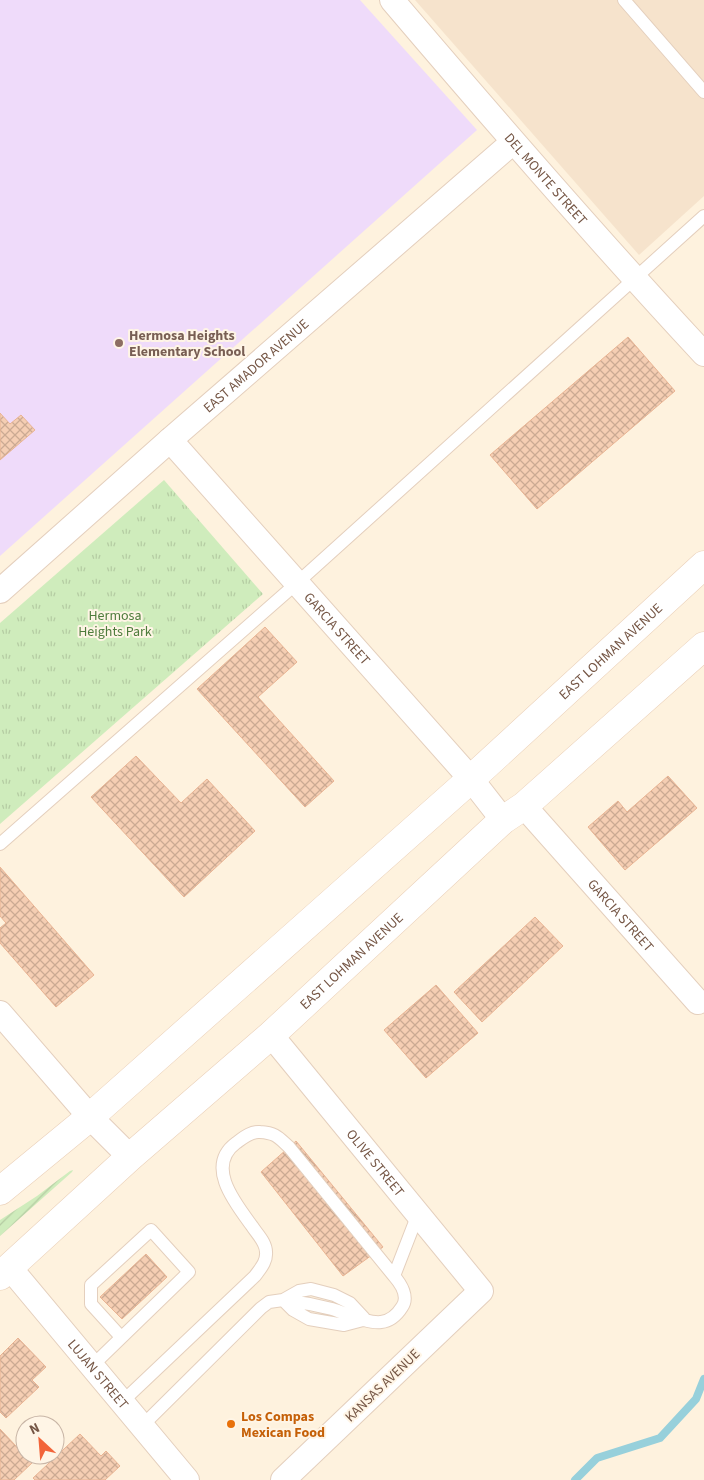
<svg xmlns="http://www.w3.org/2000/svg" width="704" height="1480" font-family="'Source Sans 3',sans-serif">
	<defs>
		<pattern id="park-tufts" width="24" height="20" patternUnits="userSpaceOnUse" patternTransform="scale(1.25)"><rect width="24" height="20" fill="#cfecbc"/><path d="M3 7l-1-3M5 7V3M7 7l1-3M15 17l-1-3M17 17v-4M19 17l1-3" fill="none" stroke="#b5cca3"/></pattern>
		<pattern id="garden-furrows" width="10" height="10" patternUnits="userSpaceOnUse" patternTransform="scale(1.25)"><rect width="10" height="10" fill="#cfecbc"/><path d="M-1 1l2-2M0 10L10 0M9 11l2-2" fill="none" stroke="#b5cca3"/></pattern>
		<pattern id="building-cross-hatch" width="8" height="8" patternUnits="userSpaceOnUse" patternTransform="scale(1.25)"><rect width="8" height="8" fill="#f5ceb3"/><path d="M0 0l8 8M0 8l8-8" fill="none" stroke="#cbaa93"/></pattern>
	</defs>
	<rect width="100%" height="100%" fill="#fef2de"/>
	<!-- residential -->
	<path fill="#f6e3cc" d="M415 0H704V196L639 255Z"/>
	<!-- education -->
	<path fill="#efdbfa" d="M0 0H360L477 130 0 556Z"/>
	<!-- park -->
	<path fill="url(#park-tufts)" d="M164 480 263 594 0 824V623Z"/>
	<!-- garden -->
	<path fill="url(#garden-furrows)" d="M73 1170 72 1172 0 1236V1220L37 1196 70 1171Z"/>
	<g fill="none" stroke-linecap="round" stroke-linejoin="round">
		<!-- stream -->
		<path stroke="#97d0db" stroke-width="8" d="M575 1480 597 1458 660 1438 696 1399 704 1379"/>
	</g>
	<!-- building -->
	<path fill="url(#building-cross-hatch)" stroke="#e9b493" d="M628 337 675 391 537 509 490 455Z
		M0 413 10 424 21 415 35 430 0 460Z
		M265 627 297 662 258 697 334 781 305 807 197 689Z
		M136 756 181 803 207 779 255 831 184 897 91 797Z
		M668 776 697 808 625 870 588 827 618 801 627 812Z
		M0 867 94 975 56 1007 0 943V928L6 923 0 916Z
		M535 917 563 946 482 1022 454 992Z
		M436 985 478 1033 426 1078 384 1030Z
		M296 1141 383 1247 343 1276 261 1172Z
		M146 1254 167 1277 122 1319 100 1297Z
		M18 1338 46 1367 32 1380 39 1387 6 1418 0 1412V1356Z
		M0 1429 32 1463 14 1480H0Z
		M80 1434 101 1456 106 1451 120 1466 105 1480H35L33 1478Z"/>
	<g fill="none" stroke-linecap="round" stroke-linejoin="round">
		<!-- service casing -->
		<g stroke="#e4cfbd" stroke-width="14">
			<path id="service" d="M624 0 704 92
				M0 844 297 583 704 216
				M394 1276 418 1214
				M283 1300 293 1310 309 1319 344 1325 363 1320
				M92 1366 189 1272 151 1230 91 1285V1304L121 1337
				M122 1402 255 1276C260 1269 267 1262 266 1252 266 1242 257 1234 252 1226 235 1203 205 1166 236 1143 243 1138 251 1131 260 1132 276 1133 278 1137 289 1147L394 1276C401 1284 409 1297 402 1307 397 1315 390 1321 381 1322 369 1324 345 1313 332 1309 316 1305 300 1302 283 1300
				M142 1426 261 1308 269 1302 283 1300 299 1291 311 1289 334 1295 350 1303 364 1318"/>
		</g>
		<!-- minor casing -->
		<g stroke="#e4cfbd" stroke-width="26">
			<g id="minor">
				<path id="s1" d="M392 0C494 120 597 239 704 354"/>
				<path id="s2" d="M170 440 471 779 503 820"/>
				<path id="s3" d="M0 591 170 440 513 142"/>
				<path id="s4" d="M524 806 698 1002"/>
				<path d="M0 1013 90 1117 130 1157"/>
				<path id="s5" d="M271 1035 481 1291 283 1480"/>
				<path id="s6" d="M10 1268 187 1480"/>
			</g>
		</g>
		<!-- secondary casing -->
		<g stroke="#ead0b9" stroke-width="29">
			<g id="secondary">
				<path id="s7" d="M0 1191 90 1117 471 779 704 565"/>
				<path id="s8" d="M0 1276 130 1157 271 1035 503 820 524 806 704 646"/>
			</g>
		</g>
		<!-- service -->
		<use href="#service" stroke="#fff" stroke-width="12"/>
		<!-- minor -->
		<use href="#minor" stroke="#fff" stroke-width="24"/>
		<!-- secondary -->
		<use href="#secondary" stroke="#fff" stroke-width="28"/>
	</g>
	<!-- markers -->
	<circle fill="#8d6e63" stroke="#fff5e6" stroke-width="2" cx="119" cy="343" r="5"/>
	<circle fill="#e8710a" stroke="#fff5e6" stroke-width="2" cx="231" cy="1424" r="5"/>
	<g text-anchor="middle" stroke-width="4" stroke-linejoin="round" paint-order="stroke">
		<!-- street labels -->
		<g font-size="14" fill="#755645" stroke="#fff5e6">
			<text dy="5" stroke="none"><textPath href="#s1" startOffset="236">DEL MONTE STREET</textPath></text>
			<text dy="5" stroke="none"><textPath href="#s3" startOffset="341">EAST AMADOR AVENUE</textPath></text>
			<text dy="5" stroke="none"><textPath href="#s2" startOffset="252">GARCIA STREET</textPath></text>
			<text dy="5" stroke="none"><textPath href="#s7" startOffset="815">EAST LOHMAN AVENUE</textPath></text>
			<text dy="5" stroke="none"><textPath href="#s4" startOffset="146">GARCIA STREET</textPath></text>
			<text dy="5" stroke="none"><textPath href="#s8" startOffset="472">EAST LOHMAN AVENUE</textPath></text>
			<text dy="5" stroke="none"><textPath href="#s5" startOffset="165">OLIVE STREET</textPath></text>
			<text dy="5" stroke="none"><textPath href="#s6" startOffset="138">LUJAN STREET</textPath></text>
			<text transform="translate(382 1385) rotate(-44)" y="5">KANSAS AVENUE</text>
		</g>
		<!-- education labels -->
		<g font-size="14" font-weight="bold" fill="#785e54" stroke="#fff5e6" text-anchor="start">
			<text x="129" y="340">Hermosa Heights<tspan x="129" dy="16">Elementary School</tspan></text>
		</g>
		<!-- park labels -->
		<g font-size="14" fill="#4e7c3c" stroke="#fff5e6">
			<text x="115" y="620">Hermosa<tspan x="115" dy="16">Heights Park</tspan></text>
		</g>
		<!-- food labels -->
		<g font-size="14" font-weight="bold" fill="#c56008" stroke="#fff5e6" text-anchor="start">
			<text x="241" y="1421">Los Compas<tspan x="241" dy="16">Mexican Food</tspan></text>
		</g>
	</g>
	<!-- north arrow -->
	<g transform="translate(40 1440) rotate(334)"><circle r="24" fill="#fff5e6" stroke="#c8b5a6"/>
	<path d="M0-4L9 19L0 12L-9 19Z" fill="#f26439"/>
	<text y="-8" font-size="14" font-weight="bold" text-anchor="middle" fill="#755645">N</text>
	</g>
</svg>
